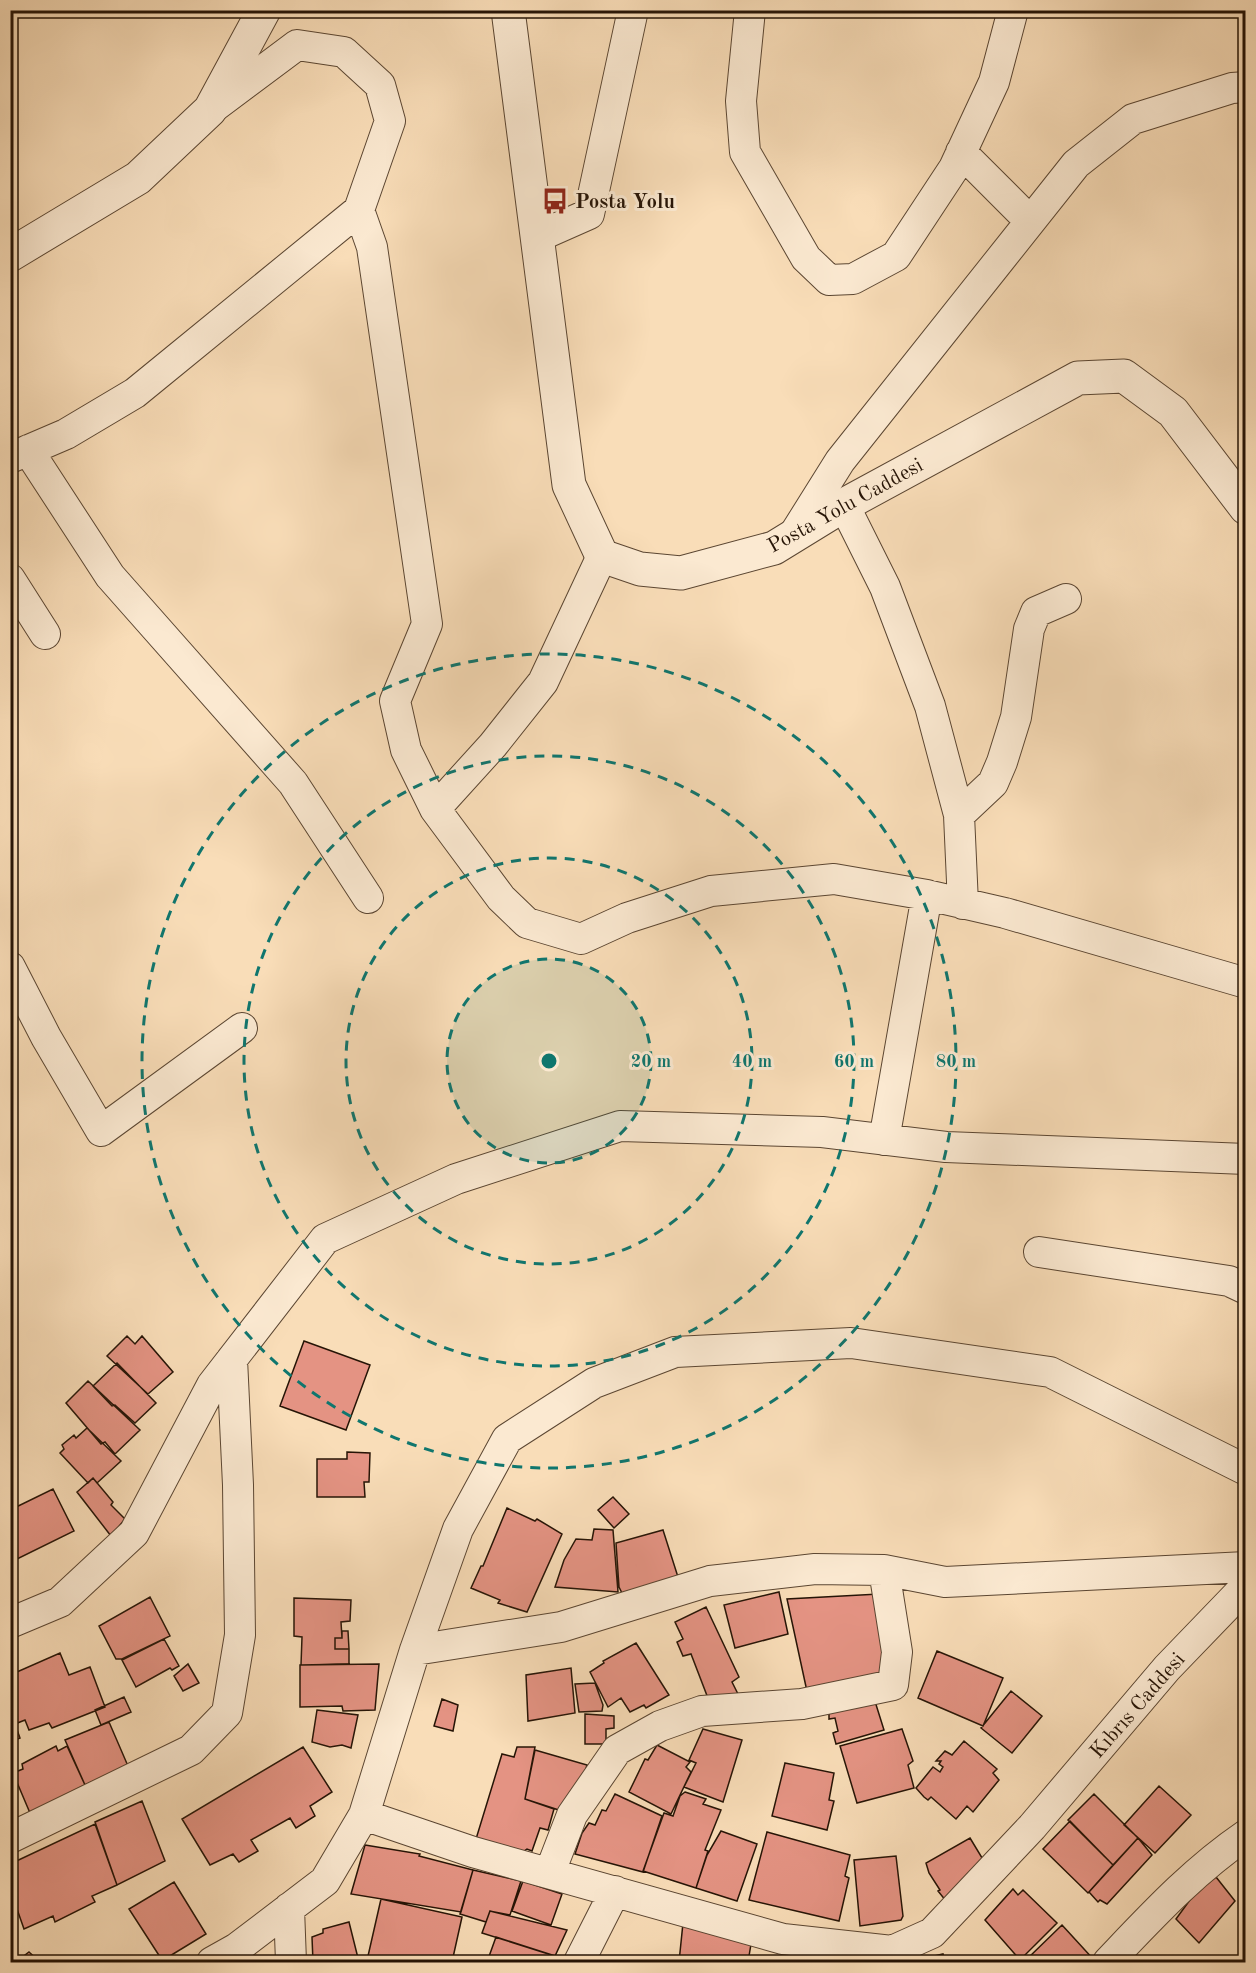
<svg xmlns="http://www.w3.org/2000/svg" width="1256" height="1973" font-family="'Old Standard TT',serif">
	<rect width="100%" height="100%" fill="#f9ddb8"/>
	<filter id="stains"><feTurbulence type="fractalNoise" baseFrequency=".00333" numOctaves="4"/><feColorMatrix values="0 0 0 0 .2 0 0 0 0 .09 0 0 0 0 .02 0 0 0 .5 -.17"/></filter>
	<radialGradient id="worn" r=".72"><stop offset=".6" stop-color="#630" stop-opacity="0"/><stop offset="1" stop-color="#630" stop-opacity=".3"/></radialGradient>
	<!-- building -->
	<path fill="#e49383" stroke="#261406" stroke-width="1.5" d="M127 1336 135 1344 142 1336 173 1372 148 1394 107 1356Z
		M304 1341 370 1365 346 1430 280 1406Z
		M117 1363 156 1403 135 1423 115 1405 112 1406 93 1386Z
		M88 1381 140 1430 115 1454 105 1442 101 1444 66 1403Z
		M87 1428 121 1461 97 1483 93 1478 88 1483 60 1453 64 1449 62 1445 74 1435 76 1438Z
		M347 1452 370 1453 369 1482H364L365 1497H317V1459H347Z
		M93 1478 113 1502 111 1505 125 1519 111 1536 77 1492Z
		M53 1489 74 1531 15 1560 10 1551V1510Z
		M613 1497 629 1514 614 1528 598 1510Z
		M507 1508 535 1521 537 1519 562 1534 527 1612 498 1603 500 1600 471 1588 481 1566H483Z
		M594 1529 613 1530 618 1592 555 1587 564 1560 576 1539 592 1540Z
		M663 1530 678 1577 623 1595 619 1587 616 1543Z
		M779 1592 788 1634 735 1648 724 1605Z
		M879 1594 886 1679 808 1696 787 1599Z
		M150 1597 170 1636 122 1659H116L99 1626Z
		M294 1598 351 1600 350 1621 341 1622 342 1638H335V1649H349V1664L301 1665 302 1637 294 1636Z
		M706 1607 739 1677 732 1682 740 1698 711 1706 691 1654 683 1656 677 1642 683 1639 675 1622Z
		M342 1631H348L349 1649H335V1638H342Z
		M164 1639 179 1666 172 1670 170 1668 136 1687 122 1660Z
		M636 1643 669 1695 646 1708 644 1705 630 1712 621 1698 608 1707 590 1672 604 1663 603 1661Z
		M937 1651 1003 1678 983 1726 918 1698Z
		M60 1653 69 1675 90 1667 105 1707 52 1728 49 1723 29 1730 25 1720 15 1724 20 1738 10 1742V1675Z
		M188 1664 199 1683 183 1691 174 1676Z
		M379 1664 375 1710 343 1711 342 1706 300 1707V1665Z
		M571 1668 575 1713 528 1721 526 1675Z
		M595 1683 603 1705 602 1711 579 1712 575 1684Z
		M1011 1691 1042 1716 1012 1753 981 1728Z
		M873 1695 884 1730 836 1744 833 1733 838 1731 835 1718 829 1719V1708Z
		M124 1697 131 1712 101 1725 95 1710Z
		M442 1699 458 1705 453 1731 434 1726Z
		M317 1710 358 1715 351 1748 342 1745 330 1747 312 1742Z
		M585 1714 614 1716V1728L606 1729V1744H585Z
		M109 1722 128 1766 85 1785 65 1740Z
		M703 1729 742 1740 723 1802 684 1787 696 1763 689 1760Z
		M902 1729 913 1761 908 1765 914 1788 857 1803 840 1746Z
		M964 1741 997 1769 993 1773 999 1780 973 1812 967 1806 956 1819 931 1797 928 1800 924 1797 916 1788 933 1767 940 1772 943 1767 939 1764 941 1761H936L945 1751 952 1755Z
		M657 1745 690 1762 686 1767 691 1772 671 1814 629 1792 645 1759 648 1760Z
		M56 1746 58 1751 67 1746 85 1785 30 1813 13 1773 23 1769 22 1764Z
		M303 1747 332 1792 310 1806 315 1816 296 1828 290 1818 251 1840 258 1851 239 1862 233 1854 210 1865 182 1819Z
		M517 1747H535L525 1799 554 1809 548 1830 540 1828 532 1851 527 1849 521 1853 476 1839 502 1754 514 1757Z
		M535 1750 587 1765 580 1791 568 1813 525 1799Z
		M785 1763 834 1773 829 1800 834 1801 827 1830 772 1816Z
		M1159 1786 1191 1815 1155 1853 1124 1825Z
		M685 1792 706 1799 703 1804 721 1810 705 1850 708 1851 696 1888 643 1871 664 1813 673 1816 680 1796Z
		M615 1794 662 1816 643 1872 575 1854 582 1833 589 1823 595 1825 602 1810 606 1811Z
		M1094 1794 1138 1838 1113 1865 1068 1820Z
		M142 1801 165 1861 117 1885 95 1822Z
		M1070 1821 1113 1865 1088 1893 1043 1849Z
		M95 1824 117 1885 92 1896 95 1902 55 1922 53 1916 24 1929 10 1889V1864Z
		M721 1831 757 1844 737 1901 696 1888 707 1855Z
		M767 1832 850 1855 845 1876 849 1878 839 1921 749 1900Z
		M970 1838 987 1866 946 1901 938 1891 940 1890 929 1873 926 1863Z
		M1138 1838 1152 1855 1107 1904 1100 1900 1098 1902 1089 1892Z
		M365 1845 420 1854 419 1856 473 1870 461 1912 351 1894Z
		M896 1856 903 1916 901 1920 860 1926 854 1860Z
		M473 1870 521 1881 510 1915 490 1911 486 1922 460 1914Z
		M1216 1877 1235 1901 1199 1943 1176 1919 1195 1893Z
		M523 1881 562 1894 551 1925 512 1911Z
		M174 1882 206 1934 160 1962 162 1960 129 1909Z
		M1013 1889 1018 1895 1023 1890 1057 1923 1020 1960 985 1920Z
		M381 1899 462 1917 452 1962H390L368 1956Z
		M490 1911 567 1930 555 1956 482 1933Z
		M349 1922 359 1962H313L312 1937 323 1933V1929Z
		M683 1923 752 1938 748 1962H679Z
		M1062 1925 1095 1961 1028 1962 1026 1960Z
		M496 1937 555 1956 559 1962H487Z
		M29 1952 40 1962H16Z
		M943 1954 945 1962H913V1961Z"/>
	<g fill="none" stroke-linecap="round" stroke-linejoin="round">
		<!-- minor casing -->
		<g stroke="#5b4632" stroke-width="32">
			<path id="minor" d="M750 10 741 101 745 152 806 258 829 280 853 279 896 256 954 168 994 82 1013 10
				M210 110 297 45 344 52 380 85 390 121 359 210
				M961 152 1030 221
				M537 237 589 214 633 10
				M28 450 110 576 293 783 368 898
				M10 458 66 434 135 393 359 210 372 247 427 624 395 701 406 750 435 809 501 898 527 923 581 939 627 918 711 891 834 879 927 895 1005 913 1246 983
				M844 505 885 587 930 706 959 815 963 904
				M793 536 840 461 1076 164 1133 119 1232 88 1246 87
				M10 579 45 634
				M435 809 493 745 543 682 602 556
				M959 815 993 783 1002 762 1016 717 1029 629 1036 612 1066 599
				M10 967 46 1037 101 1131 242 1028
				M884 1140 927 895
				M1039 1252 1229 1281 1246 1289
				M10 1623 60 1602 134 1533 212 1385 325 1239 456 1179 620 1126 822 1132 946 1147 1246 1159
				M415 1650 561 1627 710 1581 815 1569 884 1570 945 1582 1246 1567
				M364 1815 473 1852 783 1939 892 1951 932 1933 1032 1827 1167 1668 1246 1586
				M10 1838 191 1750 227 1713 240 1635 238 1485 232 1359
				M550 1872 572 1815 617 1750 660 1726 702 1711 802 1704 893 1685 897 1652 884 1570
				M289 1908 291 1962
				M212 1962 237 1948 325 1881 364 1815 415 1650 458 1529 507 1439 594 1383 675 1352 851 1343 1050 1372 1246 1470
				M579 1962 615 1891
				M1108 1962C1151 1917 1193 1871 1246 1835"/>
		</g>
		<!-- tertiary casing -->
		<g stroke="#5b4632" stroke-width="35">
			<path id="tertiary" d="M508 10 569 485 602 556 640 569 681 573 774 548 844 505 1078 378 1124 376 1173 412 1246 508
				M10 255 138 178 210 110 264 10"/>
		</g>
		<!-- minor -->
		<use href="#minor" stroke="#fbe9d1" stroke-width="30"/>
		<!-- tertiary -->
		<use href="#tertiary" stroke="#fbe9d1" stroke-width="33"/>
	</g>
	<!-- distance rings -->
	<circle cx="549" cy="1061" r="102" fill="#0f766e" fill-opacity=".12"/>
	<g fill="none" stroke="#0f766e" stroke-width="3" stroke-dasharray="10 8">
		<circle cx="549" cy="1061" r="102"/>
		<circle cx="549" cy="1061" r="203"/>
		<circle cx="549" cy="1061" r="305"/>
		<circle cx="549" cy="1061" r="407"/>
	</g>
	<!-- icons -->
	<defs>
		<g id="bus-bare" transform="scale(2.07)"><path d="M-5-6H5V4H4V6H2V4H-2V6H-4V4H-5ZM-3.5-4V0h7V-4ZM-3.5 1.2v1.5H-2V1.2ZM2 1.2v1.5H3.5V1.2Z" fill="#8f2418" stroke="#fbe9d1" stroke-width="2.5" paint-order="stroke"/></g>
	</defs>
	<g fill-rule="evenodd">
		<use href="#bus-bare" x="555" y="201"/>
	</g>
	<g text-anchor="middle" stroke-width="6" stroke-linejoin="round" paint-order="stroke">
		<!-- poi labels -->
		<g font-size="21" font-weight="bold" fill="#261406" stroke="#fbe9d1" text-anchor="start">
			<text x="575" y="208">Posta Yolu</text>
		</g>
		<!-- street labels -->
		<g font-size="21" fill="#261406" stroke="#fbe9d1">
			<text transform="translate(845 505) rotate(-29)" y="7">Posta Yolu Caddesi</text>
			<text transform="translate(1137 1705) rotate(-49)" y="7">Kıbrıs Caddesi</text>
		</g>
	</g>
	<circle cx="549" cy="1061" r="9" fill="#0f766e" stroke="#fbe9d1" stroke-width="3"/>
	<g font-size="18" text-anchor="middle" font-weight="bold" fill="#0f766e" stroke="#fbe9d1" stroke-width="6" stroke-linejoin="round" paint-order="stroke">
		<text x="651" y="1067">20 m</text>
		<text x="752" y="1067">40 m</text>
		<text x="854" y="1067">60 m</text>
		<text x="956" y="1067">80 m</text>
	</g>
	<!-- margin -->
	<rect width="1256" height="1973" fill="none" stroke="#f9ddb8" stroke-width="36"/>
	<rect x="12" y="12" width="1232" height="1949" fill="none" stroke="#261406" stroke-width="3"/>
	<rect x="18" y="18" width="1220" height="1937" fill="none" stroke="#261406" stroke-width="1.5"/>
	<rect width="100%" height="100%" filter="url(#stains)"/>
	<rect width="100%" height="100%" fill="url(#worn)"/>
</svg>
